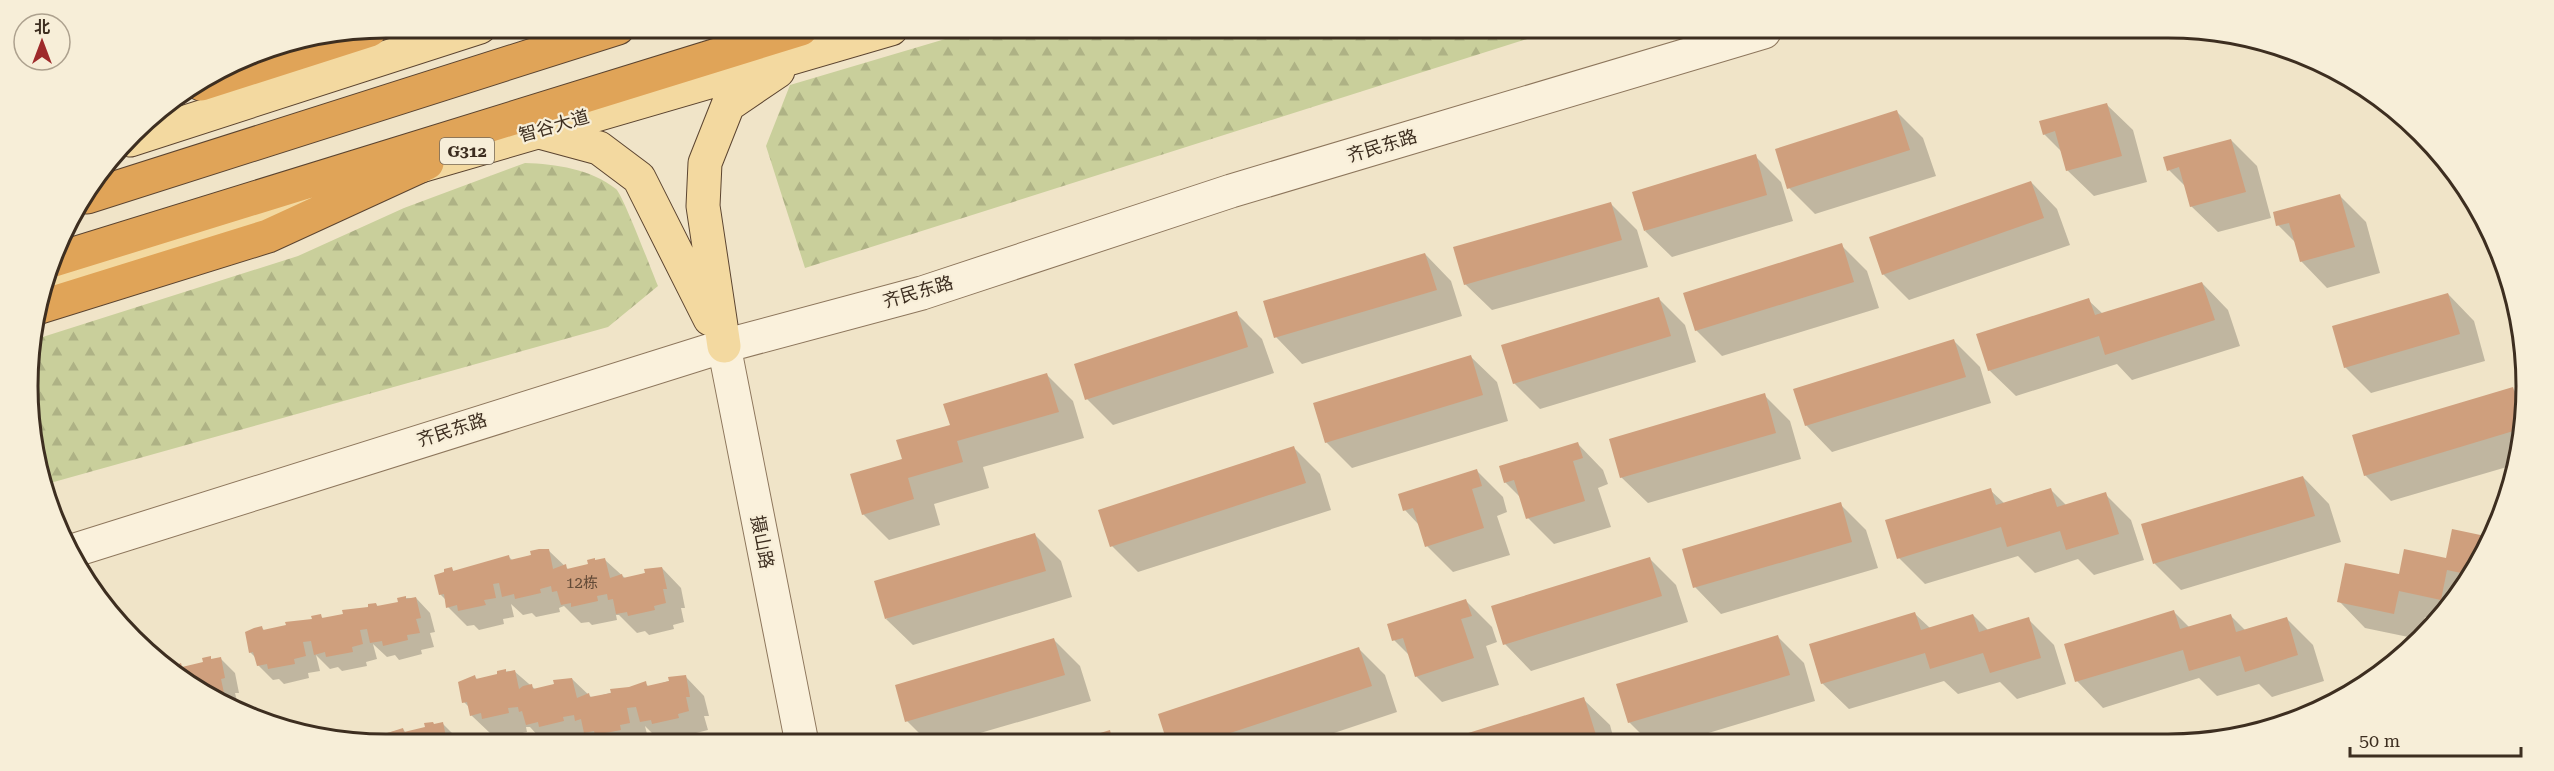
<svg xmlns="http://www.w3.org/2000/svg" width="2554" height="771" font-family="'Roboto Serif','Noto Sans SC',serif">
	<defs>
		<pattern id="forest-firs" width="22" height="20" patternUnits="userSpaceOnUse" patternTransform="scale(1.5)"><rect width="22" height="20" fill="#c9cf9b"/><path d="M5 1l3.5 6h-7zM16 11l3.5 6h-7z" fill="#aeb285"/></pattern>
	</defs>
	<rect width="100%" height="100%" fill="#f0e4c8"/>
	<!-- forest -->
	<path fill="url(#forest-firs)" d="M979 29 1552 31 805 268 766 146 790 85Z
		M525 163C556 164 591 169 616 189 623 195 652 272 658 286L608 327 43 485 39 478 30 341 298 256 404 208Z"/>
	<!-- shadow -->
	<path fill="#0003" d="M2106 104 2133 130 2147 182 2094 196 2067 170 2062 152 2044 134Z
		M1897 112 1923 138 1936 176 1815 214 1789 188Z
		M2231 140 2257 166 2271 218 2218 232 2191 206 2187 188 2169 170Z
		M1755 156 1781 182 1793 221 1672 257 1645 231Z
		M2031 182 2057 209 2070 245 1909 300 1883 274Z
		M2340 196 2366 222 2380 273 2327 288 2301 261 2296 243 2278 225Z
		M1611 204 1637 230 1648 267 1492 310 1465 284Z
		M1841 245 1867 271 1879 308 1722 356 1696 330Z
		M1425 254 1451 281 1462 316 1302 364 1276 337Z
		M2202 283 2228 310 2240 346 2132 380 2117 364 2016 396 1989 370 2088 300 2103 314Z
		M2448 294 2474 321 2485 361 2371 393 2345 367Z
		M1659 299 1685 325 1696 362 1540 409 1514 383Z
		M1236 313 1262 339 1274 373 1113 425 1087 399Z
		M1954 341 1980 367 1991 403 1832 452 1806 425Z
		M1470 356 1497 382 1508 421 1352 468 1326 442Z
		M1047 375 1073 401 1084 438 983 467 989 488 934 504 940 525 889 540 863 514 903 460 951 426Z
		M2513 389 2520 396V456L2517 464 2391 501 2365 475Z
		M1764 395 1790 421 1801 459 1648 503 1621 477Z
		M1577 443 1603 470 1608 484 1598 488 1611 527 1554 544 1528 518 1521 498 1505 482Z
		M1294 448 1320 474 1331 510 1138 572 1112 546Z
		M1477 471 1503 497 1507 512 1497 516 1510 555 1453 572 1427 546 1420 526 1405 510Z
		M2303 477 2329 504 2341 542 2181 590 2155 564 2143 525Z
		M1990 490 2005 504 2051 490 2067 506 2105 494 2131 520 2144 560 2094 575 2078 559 2035 573 2018 556 1925 584 1899 558Z
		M1840 504 1866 530 1878 568 1721 614 1695 587Z
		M1034 534 1061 561 1072 597 913 645 886 619Z
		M2489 538 2479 564 2435 619 2425 617 2418 639 2365 628 2339 601 2448 559Z
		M548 550 569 570 605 560 626 579 662 568 681 588 685 608H681L684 622 673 625 674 629 649 635 645 631 637 633 619 615H616L617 620 592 625 589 622 581 623 564 606 559 608 560 612 536 617 532 613 523 615 511 604 514 617 503 619 504 624 479 630 474 625 467 626 448 607 446 600 440 594 452 569 454 572 509 557 513 561Z
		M1650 559 1676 585 1688 622 1531 671 1505 644Z
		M406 598H416L430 613 435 632 430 633 434 647 421 650 422 654 399 660 395 655 387 657 373 644 377 659 366 662 367 666 342 671 338 667 330 669 316 655 320 671 308 673 309 678 284 684 279 679 273 680 258 665 256 658 250 652 262 628 265 631 314 620 320 616 324 619 370 608 376 604 379 608 400 603Z
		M1466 601 1492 627 1497 642 1486 646 1499 685 1442 702 1416 676 1410 656 1394 640Z
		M2174 612 2190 628 2231 616 2246 631 2286 618 2313 645 2324 681 2272 697 2259 684 2217 696 2199 678 2103 708 2077 681Z
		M1915 614 1930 628 1973 615 1989 631 2028 619 2054 645 2066 684 2017 699 2000 682 1958 694 1944 681 1849 709 1822 683Z
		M1778 637 1804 663 1815 701 1685 740H1647L1629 722Z
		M1054 640 1080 666 1091 701 963 738H924L907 721Z
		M1359 649 1385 675 1397 712 1316 739H1168Z
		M220 658 235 673 239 693H235L238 705 187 684 172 669 180 664 184 668Z
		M514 671 536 690 572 679 592 698 645 683 649 687 685 676 704 696 709 716H704L708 730 696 733 697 737 694 738H657L645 726 648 738H590L588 735 582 738H540L530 727H526L527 732 503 737 498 733 491 734 471 715 470 708 464 702 475 677 478 680 499 675 498 672Z
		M1583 699 1610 725 1614 740 1452 739Z
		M443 724 456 737H371L403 729 406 733Z"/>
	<!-- building -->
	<path fill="#cf9f7d" d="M2107 103 2122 156 2066 171 2055 131 2043 135 2039 121Z
		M1897 110 1910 150 1787 189 1775 149Z
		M2231 139 2246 192 2190 207 2179 167 2167 171 2163 157Z
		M1756 154 1767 195 1644 231 1632 192Z
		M2031 181 2044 218 1882 275 1869 237Z
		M2340 194 2355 247 2300 262 2289 223 2276 226 2273 212Z
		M1611 202 1622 240 1464 285 1453 247Z
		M1842 243 1854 282 1695 331 1683 293Z
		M1425 253 1437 290 1274 338 1263 301Z
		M2202 282 2215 320 2105 355 2099 336 1988 371 1976 334 2089 298 2095 315Z
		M2448 293 2460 334 2344 368 2332 326Z
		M1659 297 1671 336 1513 384 1501 345Z
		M1237 311 1248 347 1085 400 1074 364Z
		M1954 339 1966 377 1805 426 1793 389Z
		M1471 355 1483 395 1325 443 1313 403Z
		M1047 373 1059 412 957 441 963 462 908 478 914 499 862 515 850 474 902 459 896 440 950 425 943 404Z
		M2513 387 2520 410V429L2364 476 2352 435Z
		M1765 393 1776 433 1620 478 1609 439Z
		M1578 442 1583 458 1573 461 1585 501 1526 519 1514 480 1504 483 1499 466Z
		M1294 446 1306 483 1110 547 1098 510Z
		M1477 469 1482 486 1472 489 1484 528 1425 547 1413 508 1403 511 1398 494Z
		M2303 476 2315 516 2153 564 2141 524Z
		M1991 488 1996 505 2051 488 2057 507 2106 492 2119 534 2066 550 2060 531 2007 547 2001 527 1897 559 1885 520Z
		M1841 502 1852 542 1693 588 1682 549Z
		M2452 529 2490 537 2479 564 2471 575 2447 570 2441 600 2399 591 2394 614 2337 602 2345 563 2399 574 2404 549 2446 558Z
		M1035 533 1046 571 885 619 874 581Z
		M539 549H549L553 569 566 564 567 569 588 564 587 560 595 558V560L605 558 610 578 622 574 623 578 645 573 644 569 662 567 667 589H663L666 603 654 606 655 610 628 616 627 612 616 614 613 599 608 600 607 594 597 596 598 601 571 607V603L561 605 557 591 552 592 551 586 540 589 541 593 515 599 514 594 502 597 499 583 493 584 496 598 484 600 486 605 458 611 457 605 446 608 444 594 439 595 434 575 444 572V569L452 567 453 571 509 555 510 560 531 555 530 551Z
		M1650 557 1662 596 1503 645 1491 606Z
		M406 596V599L416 597 421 618 416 619 420 633 407 635 408 640 383 646 382 641 370 643 367 629 360 630 363 644 352 647 353 652 326 657 325 652 314 655 311 641 303 642 306 656 294 659 295 664 268 669 267 664 257 666 253 652 249 653 245 632 254 628 262 626 263 630 286 625 285 622 312 619 311 616 321 614 322 618 343 614 342 610 368 607V604L376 603 377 606 398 602 397 598Z
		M1466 599 1472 616 1461 619 1474 658 1415 677 1403 638 1392 641 1387 624Z
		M2174 610 2180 629 2231 614 2236 632 2287 617 2298 655 2245 672 2240 656 2189 671 2183 650 2075 682 2064 644Z
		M1915 612 1921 630 1973 614 1979 632 2029 617 2041 658 1990 673 1983 653 1930 669 1925 653 1821 684 1809 644Z
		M1778 635 1790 675 1628 723 1616 684Z
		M1054 638 1065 675 905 722 895 685Z
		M1359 647 1372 686 1212 739H1166L1158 714Z
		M211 656V659L221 657 225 678 221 679 224 693 214 695 187 684 170 668 181 663 182 667 203 662 202 658Z
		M506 669V672L515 670 519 689 523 686 532 684 533 689 554 684 553 680 572 678 577 698 589 693 590 697 611 693 610 689 629 687 646 681 647 686 669 681 668 677 686 675 690 697H686L689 711 678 714 679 718 652 724 651 720 640 722 636 707 627 708 630 723 620 725 621 730 595 735 594 731 584 733 581 719 575 721 574 715 563 717 564 721 539 727 538 722 526 725 522 711 519 712 518 707 508 708 509 713 482 719 481 713 470 716 467 702 462 703 458 682 475 675 476 679 497 674V671Z
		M1584 697 1597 738 1449 739Z
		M433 722 434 724 443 722 446 737H370L369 735 377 733 378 736 403 728 404 732 425 727 424 723Z
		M1110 730 1112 739H1084V738Z"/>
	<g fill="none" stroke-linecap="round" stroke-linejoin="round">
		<!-- minor casing -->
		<g stroke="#8d765c" stroke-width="35">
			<path id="minor" d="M724 346 801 738
				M72 551 724 346 922 293 1231 191 1764 32"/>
		</g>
		<!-- major casing -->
		<g stroke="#5b4430" stroke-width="35">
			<path id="major" d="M536 131 599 148 639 178 710 319
				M130 140 480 27
				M400 172 891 29
				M47 283 340 191
				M724 346 703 206 705 163 728 105 778 71"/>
		</g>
		<!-- highway casing -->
		<g stroke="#5b4430" stroke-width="35">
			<path id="highway" d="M201 84 370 30
				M87 197 618 28
				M54 260 801 29
				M40 307 268 236 427 163"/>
		</g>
		<!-- minor -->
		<use href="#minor" stroke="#faf1dc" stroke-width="33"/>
		<!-- major -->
		<use href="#major" stroke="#f3d9a0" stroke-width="33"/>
		<!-- highway -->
		<use href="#highway" stroke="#e0a458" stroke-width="33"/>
	</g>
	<g text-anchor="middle" stroke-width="4.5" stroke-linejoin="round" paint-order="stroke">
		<!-- number labels -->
		<g font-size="15" fill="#624a37">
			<text x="582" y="588">12栋</text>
		</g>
		<!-- shield labels -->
		<rect fill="#f7eed8" stroke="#756857" stroke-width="1.5" x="440" y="138" width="54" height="26" rx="4.5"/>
		<g font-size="16" font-weight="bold" fill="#3d2e20">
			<text x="467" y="157">G312</text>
		</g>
		<!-- street labels -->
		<g font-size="18" fill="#3d2e20" stroke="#f7eed8">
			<text transform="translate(554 126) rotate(-16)" y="6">智谷大道</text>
			<text transform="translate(1382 146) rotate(-17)" y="6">齐民东路</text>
			<text transform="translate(918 292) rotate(-16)" y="6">齐民东路</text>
			<text transform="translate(452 430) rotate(-18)" y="6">齐民东路</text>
			<text transform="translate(762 542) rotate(79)" y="6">摄山路</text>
		</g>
	</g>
	<!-- crop -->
	<path d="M0 0H2554V771H0ZM386 38H2168A348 348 0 0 1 2516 386V386A348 348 0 0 1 2168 734H386A348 348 0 0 1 38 386V386A348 348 0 0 1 386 38Z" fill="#f7eed8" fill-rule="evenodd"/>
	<path fill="none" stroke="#3d2e20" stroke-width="3" d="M386 38H2168A348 348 0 0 1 2516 386V386A348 348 0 0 1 2168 734H386A348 348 0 0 1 38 386V386A348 348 0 0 1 386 38Z"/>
	<!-- north arrow -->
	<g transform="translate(42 42)"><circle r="28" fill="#f7eed8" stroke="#ada18e" stroke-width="1.5"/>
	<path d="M0-4.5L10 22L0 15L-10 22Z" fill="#9e2a2b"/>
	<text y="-9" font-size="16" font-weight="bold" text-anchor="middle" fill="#3d2e20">北</text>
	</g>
	<!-- scale -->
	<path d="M2350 747v9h171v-9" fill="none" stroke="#3d2e20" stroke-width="3"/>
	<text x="2359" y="747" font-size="18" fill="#3d2e20" stroke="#f7eed8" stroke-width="4.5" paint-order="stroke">50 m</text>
</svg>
